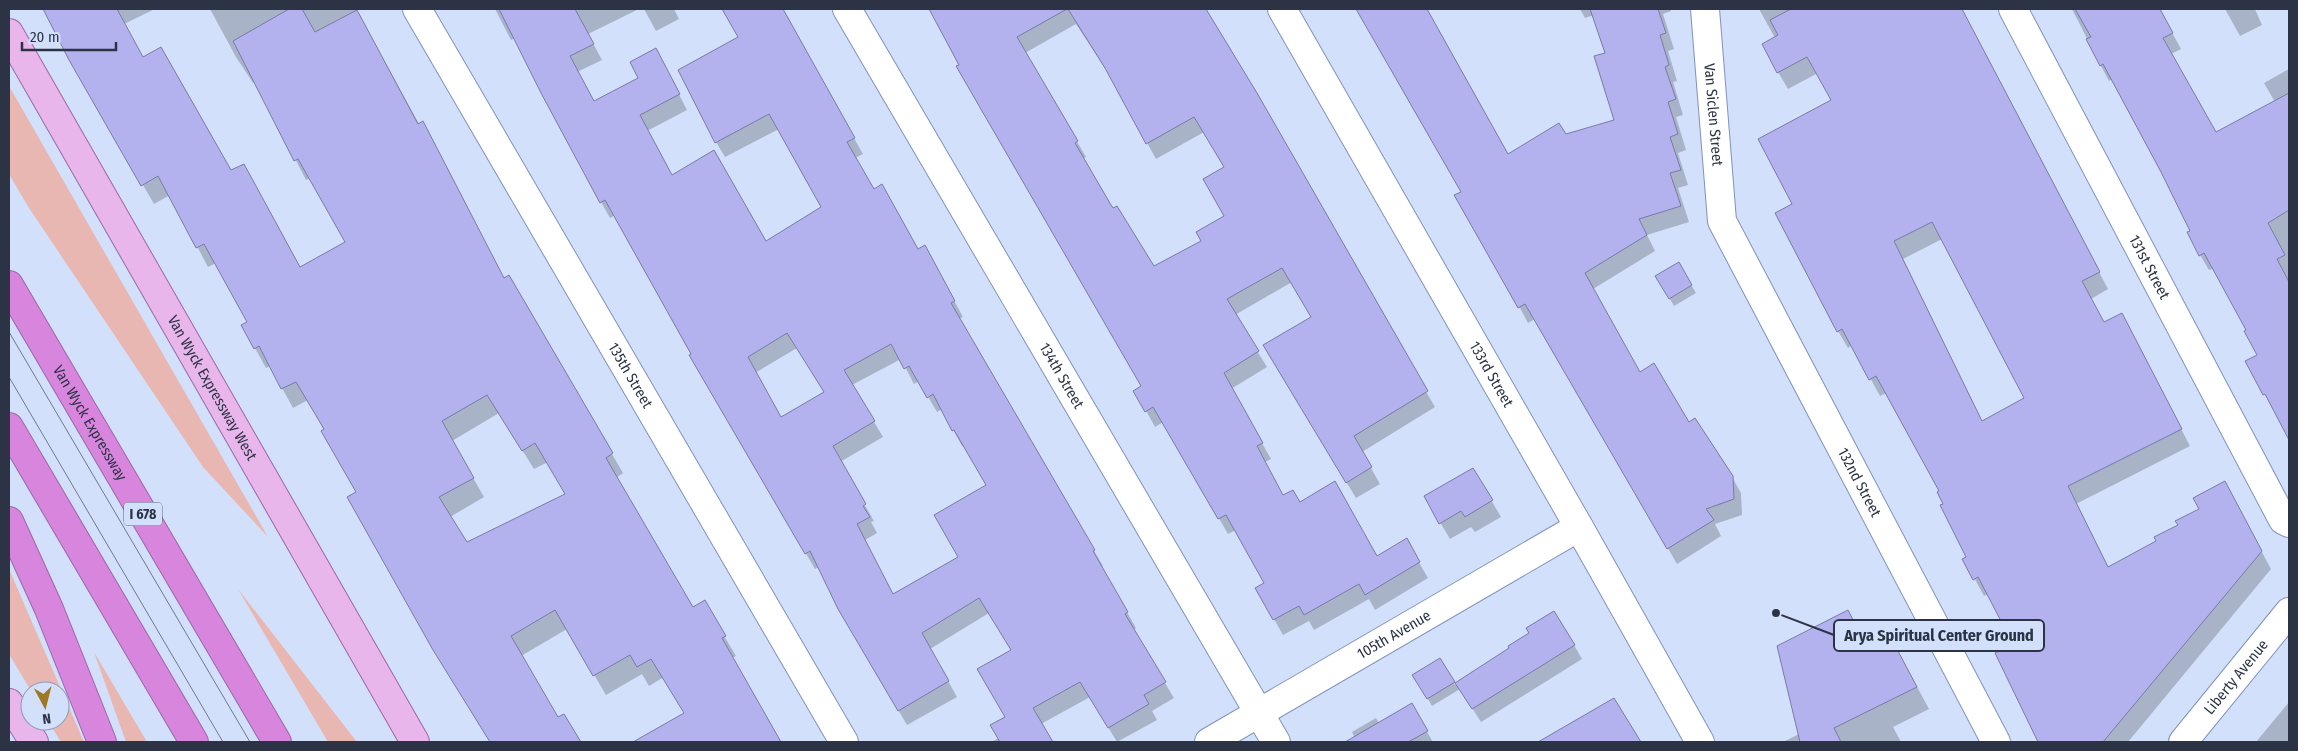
<svg xmlns="http://www.w3.org/2000/svg" width="2298" height="751" font-family="'Fira Sans Condensed',sans-serif">
	<rect width="100%" height="100%" fill="#d3e0fb"/>
	<!-- green -->
	<path fill="#e8b7b2" d="M9 86 268 537 203 467 29 208 9 174Z
		M9 569 84 742H61L48 721H60V691H31L9 654Z
		M238 589 357 742H328Z
		M94 652 147 742H126Z"/>
	<!-- shadow -->
	<path fill="#0003" fill-rule="evenodd" d="M44 9H155L124 24 143 59 230 172 300 269 346 243 310 178 306 180 255 81 253 83 236 57 210 9H356L504 279 509 277 623 473 616 478 692 609 704 602 736 656 732 658 780 742H637L685 714 664 677 649 686 642 674 606 695 567 629 521 656 558 718 563 715 580 742H492L480 724 479 725 348 497 357 492 308 400 293 408 270 366 266 368 255 348 249 323 216 263 208 267 170 195 154 204 70 60ZM499 413 534 469 548 462 567 495 467 543 450 517 484 497 452 441Z
		M495 9H639L588 34 602 60 577 72 594 103 664 65 687 110 647 131 672 177 765 242 823 207 779 129 725 157 716 142 740 38 723 9H781L863 154 855 158 873 190 918 250 933 262 963 317 958 319 1103 566 1101 567 1136 628 1133 630 1174 698 1152 711 1157 720 1117 742 1090 697 1041 724 1052 742H991L999 738 1006 718 1012 651 989 613 930 649 957 697 907 725 839 608 819 567 815 569 690 355 692 354 615 215 610 218 601 202 515 38 511 40ZM797 348 825 393 781 418 755 373ZM901 359 914 384 919 381 937 412 942 409 962 446 964 445 988 485 960 557 893 595 865 540 877 533 871 522 874 521 840 462 883 437 852 385Z
		M644 9H674L679 19 656 31Z
		M930 9H1205L1435 407 1362 452 1380 484 1356 498 1273 361 1313 318 1292 282 1235 315 1267 367 1231 389 1271 459 1265 462 1283 497 1299 504 1377 557 1406 540 1428 578 1375 610 1369 599 1314 630 1309 621 1283 635 1274 619 1266 584 1236 530 1228 534 1163 422 1155 427 1144 407 1143 387 974 95ZM1076 24 1112 79 1156 159 1204 132 1226 168 1225 216 1203 242 1153 268 1110 207 1083 159 1086 157 1025 53Z
		M1358 9H1421L1508 156 1565 135 1616 121 1606 53 1594 15 1585 18 1580 9H1671V11L1663 14 1674 49 1668 51 1677 81 1673 82 1683 115 1676 117 1686 150 1678 153 1688 185 1678 188 1689 222 1647 235 1655 251 1593 289 1640 374 1688 423 1732 477 1741 493 1742 515 1715 524 1721 536 1677 564 1535 319 1528 323 1520 308 1456 196 1463 192Z
		M1759 9H1959L2108 289 2091 299 2104 323 2131 332 2190 446 2076 504 2109 568 2234 500 2271 569 2128 742H2040L1996 654 2015 644 1988 594 1984 596 1964 559 1968 557 1941 491 1886 393 1880 396 1852 345 1848 348 1838 331 1794 205 1833 101 1818 73 1788 89 1778 72 1775 38ZM1942 239 2025 398 1982 422 1903 259Z
		M2072 9H2159L2181 49 2171 54 2216 134 2275 102 2264 83 2289 69V437L2246 361 2258 355 2248 330 2214 268 2209 270 2200 255 2192 231 2113 79 2109 81 2101 66Z
		M2225 9H2255L2262 25 2240 36Z
		M1678 263 1696 293 1674 306 1657 277Z
		M1473 469 1501 517 1475 532 1471 527 1450 539 1425 497Z
		M1848 612 1867 646 1901 657 1929 709 1893 727 1901 742H1783L1799 734Z
		M1531 634 1574 645 1582 659 1481 722 1460 689 1432 706 1414 675 1440 659 1455 685Z
		M1614 699 1639 742H1562L1557 733Z
		M2289 702V742H2256Z
		M1411 705 1433 742H1357L1352 732 1376 718 1379 723Z"/>
	<!-- building -->
	<path fill="#b3b2ef" stroke="#7a7aa5" fill-rule="evenodd" d="M43 9H117L143 57 161 47 231 170 244 164 300 267 345 242 298 159 294 161 233 41 289 9H302L315 32 357 10 418 124 423 121 504 278 509 275 613 453 606 458 693 607 705 600 726 636 722 638 781 742H633L684 713 651 659 637 667 630 655 593 676 555 610 511 636 558 717 564 714 581 742H490L433 650 347 497 356 492 321 431 324 429 296 382 281 389 259 346 254 349 241 325 247 322 204 244 196 248 158 176 141 186 69 60ZM487 395 522 451 535 443 565 494 467 542 439 497 474 478 442 421Z
		M499 9H575L594 44 570 56 594 101 638 78 630 62 656 48 680 94 640 115 672 175 714 150 766 241 821 207 769 114 715 143 678 70 738 37 722 9H783L855 138 847 142 874 189 882 184 918 249 925 245 955 301 951 303 1095 550 1093 551 1128 612 1125 614 1166 682 1144 695 1149 704 1108 728 1080 682 1033 708 1053 742H1000L990 725 1005 717 977 669 1011 650 979 598 922 633 949 681 898 711 838 609 810 551 805 554 689 355 691 354 605 200 600 203 541 93ZM787 333 824 392 781 417 748 357ZM891 344 904 369 909 366 927 398 933 394 952 431 954 430 986 485 934 515 958 557 893 594 857 524 870 517 863 506 866 504 833 446 875 421 844 370Z
		M929 9H1067L1017 37 1078 141 1075 143 1111 205 1113 208 1117 206 1154 266 1201 241 1196 232 1224 216 1203 179 1224 167 1194 117 1146 144 1105 68 1068 9H1206L1257 93 1428 391 1354 436 1372 467 1346 483 1263 345 1311 317 1282 268 1227 299 1259 351 1224 373 1263 443 1257 446 1283 495 1293 490 1300 502 1335 481 1377 556 1407 538 1420 562 1365 595 1359 584 1304 615 1299 606 1273 620 1255 588 1264 583 1226 515 1218 519 1153 407 1145 412 1133 391 1141 386 956 66 959 65Z
		M1356 9H1427L1508 154 1559 123 1566 134 1614 120 1594 56 1605 53 1590 9H1658L1666 33 1660 35 1669 65 1665 67 1676 99 1668 102 1678 134 1670 137 1681 170 1670 173 1681 206 1639 219 1647 235 1585 273 1640 372 1654 363 1689 422 1695 418 1733 476 1734 499 1706 509 1714 520 1667 549 1525 304 1518 308 1483 246 1454 195 1461 192Z
		M1791 9H1962L2100 272 2082 281 2104 322 2122 313 2182 429 2068 486 2108 567 2156 541 2154 537 2178 525 2175 521 2199 509 2193 498 2225 481 2262 551 2103 742H2038L1995 653 2013 644 1978 577 1973 580 1962 559 1966 557 1940 505 1943 504 1937 492 1939 491 1876 376 1869 380 1842 329 1837 332 1775 213 1792 204 1758 139 1831 100 1807 57 1777 73 1762 44 1778 35 1770 20ZM1932 222 2024 398 1982 421 1894 241Z
		M2075 9H2160L2173 33 2163 38 2216 132 2289 93V210L2268 223 2285 255 2277 259 2289 282V440L2265 394 2263 395 2245 361 2257 355 2244 331 2246 330 2204 253 2199 256 2187 232 2190 231 2161 172 2103 64 2100 66 2086 39 2091 37Z
		M1679 262 1692 285 1669 299 1655 276Z
		M1473 468 1493 500 1465 517 1461 511 1439 524 1424 496Z
		M1848 610 1866 645 1889 634 1917 687 1834 728 1841 742H1800L1777 646Z
		M1554 611 1575 645 1472 709 1455 683 1509 648 1508 646 1529 633 1526 628Z
		M1440 658 1455 682 1427 699 1412 675Z
		M1614 698 1641 742H1538Z
		M1412 703 1428 731 1408 742H1345Z"/>
	<g fill="none" stroke-linecap="round" stroke-linejoin="round">
		<!-- minor casing -->
		<g stroke="#7f93bc" stroke-width="30">
			<g id="minor">
				<path id="s1" d="M417 9 844 742"/>
				<path id="s2" d="M847 9 1276 742"/>
				<path id="s3" d="M1282 9 1579 527 1700 742"/>
				<path id="s4" d="M1705 9 1722 221 1996 742"/>
				<path id="s5" d="M2013 9 2283 520 2289 523"/>
				<path id="s6" d="M1209 742 1579 527"/>
				<path id="s7" d="M2183 742 2289 612"/>
			</g>
		</g>
		<!-- major casing -->
		<g stroke="#9b68a7" stroke-width="30">
			<g id="major">
				<path id="s8" d="M9 33 415 742"/>
				<path d="M9 703 34 742"/>
			</g>
		</g>
		<!-- highway casing -->
		<g stroke="#9b68a7" stroke-width="30">
			<g id="highway">
				<path id="s9" d="M9 285 277 742"/>
				<path d="M9 427 194 742"/>
				<path d="M9 521 49 609 102 742"/>
			</g>
		</g>
		<!-- minor -->
		<use href="#minor" stroke="#fff" stroke-width="28"/>
		<!-- major -->
		<use href="#major" stroke="#e8b6eb" stroke-width="28"/>
		<!-- highway -->
		<use href="#highway" stroke="#d885dd" stroke-width="28"/>
		<!-- tram -->
		<path stroke="#6f798e" stroke-width="1" d="M9 332 250 742
			M9 377 223 742"/>
	</g>
	<g text-anchor="middle" stroke-width="4.5" stroke-linejoin="round" paint-order="stroke">
		<!-- shield labels -->
		<rect fill="#d3e0fb" stroke="#5d677b" stroke-width="1" x="124" y="502.5" width="38" height="23" rx="4"/>
		<g font-size="14" font-weight="bold" fill="#2b3344">
			<text x="143" y="519">I 678</text>
		</g>
		<!-- street labels -->
		<g font-size="15" fill="#2b3344" stroke="#d3e0fb">
			<text dy="5" stroke="none"><textPath href="#s4" startOffset="106">Van Siclen Street</textPath></text>
			<text dy="5" stroke="none"><textPath href="#s5" startOffset="292">131st Street</textPath></text>
			<text dy="5" stroke="none"><textPath href="#s2" startOffset="425">134th Street</textPath></text>
			<text dy="5" stroke="none"><textPath href="#s3" startOffset="421">133rd Street</textPath></text>
			<text dy="5" stroke="none"><textPath href="#s1" startOffset="424">135th Street</textPath></text>
			<text dy="5" stroke="none"><textPath href="#s8" startOffset="409">Van Wyck Expressway West</textPath></text>
			<text dy="5" stroke="none"><textPath href="#s9" startOffset="160">Van Wyck Expressway</textPath></text>
			<text dy="5" stroke="none"><textPath href="#s4" startOffset="508">132nd Street</textPath></text>
			<text dy="5" stroke="none"><textPath href="#s6" startOffset="214">105th Avenue</textPath></text>
			<text dy="5" stroke="none"><textPath href="#s7" startOffset="84">Liberty Avenue</textPath></text>
		</g>
	</g>
	<!-- callouts -->
	<path fill="none" stroke="#2b3344" stroke-width="2" d="M1776 613L1834 635"/>
	<circle fill="#2b3344" stroke="#d3e0fb" stroke-width="2" cx="1776" cy="613" r="5"/>
	<rect fill="#d3e0fb" stroke="#2b3344" stroke-width="2" x="1834" y="620" width="210" height="31" rx="5"/>
	<g font-size="16" text-anchor="middle" font-weight="bold" fill="#2b3344">
		<text x="1939" y="641">Arya Spiritual Center Ground</text>
	</g>
	<!-- border -->
	<rect width="2298" height="751" fill="none" stroke="#2b3344" stroke-width="20"/>
	<!-- north arrow -->
	<g transform="translate(45 706) rotate(173)"><circle r="24" fill="#d3e0fb" stroke="#909bb2"/>
	<path d="M0-4L9 19L0 12L-9 19Z" fill="#9d7925"/>
	<text y="-8" font-size="14" font-weight="bold" text-anchor="middle" fill="#2b3344">N</text>
	</g>
	<!-- scale -->
	<path d="M22 42v8h94v-8" fill="none" stroke="#2b3344" stroke-width="2.5"/>
	<text x="30" y="42" font-size="15" fill="#2b3344" stroke="#d3e0fb" stroke-width="4" paint-order="stroke">20 m</text>
</svg>
